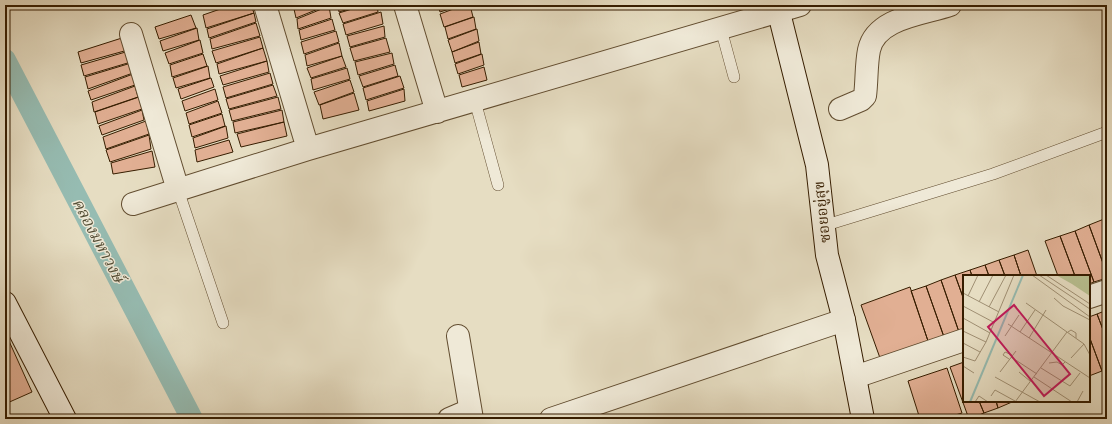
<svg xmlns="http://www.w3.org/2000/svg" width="1112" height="424" font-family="'Gentium Book Plus','Noto Serif Thai',serif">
	<rect width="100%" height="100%" fill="#e6ddc2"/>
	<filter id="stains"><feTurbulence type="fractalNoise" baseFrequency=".005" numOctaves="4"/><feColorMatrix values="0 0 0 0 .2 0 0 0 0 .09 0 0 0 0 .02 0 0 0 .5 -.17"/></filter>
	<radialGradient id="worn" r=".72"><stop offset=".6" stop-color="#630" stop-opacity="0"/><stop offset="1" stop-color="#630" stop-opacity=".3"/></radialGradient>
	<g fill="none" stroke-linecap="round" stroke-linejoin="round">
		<!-- canal -->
		<path stroke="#96bcb2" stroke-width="22" d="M5 60 192 419"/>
	</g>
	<!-- building -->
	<path fill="#e1af93" stroke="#361d00" d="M232 5H251L254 13 206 28 203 15Z
		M304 5H328L296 18 294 9Z
		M338 5H363L339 12Z
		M365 5H377L378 12 343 23 339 13Z
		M438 5H462L440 12Z
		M464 5H470L473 17 444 27 440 14Z
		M329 6 331 18 298 29 297 19Z
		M381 12 383 24 346 35 343 24Z
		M254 13 256 22 209 38 207 29Z
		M191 15 196 28 159 39 155 27Z
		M474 17 476 29 448 39 445 27Z
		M332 19 335 30 301 40 299 30Z
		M256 23 260 36 212 49 210 39Z
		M384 26 385 37 350 47 347 36Z
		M197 28 199 40 163 51 160 41Z
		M477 29 479 41 452 52 448 40Z
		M336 31 339 42 304 54 301 42Z
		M125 37 128 50 81 63 78 52Z
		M260 37 263 48 216 63 212 51Z
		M386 38 390 52 354 61 350 48Z
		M200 40 203 53 169 64 165 53Z
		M479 42 481 54 455 63 452 52Z
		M339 43 342 56 307 66 305 55Z
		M263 48 267 61 219 74 217 64Z
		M129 51 131 62 84 76 81 65Z
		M392 53 394 64 358 75 355 62Z
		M203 54 207 66 172 77 170 65Z
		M482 54 484 65 458 74 455 64Z
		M342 56 346 67 311 78 307 68Z
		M267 61 269 72 223 85 220 76Z
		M131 63 133 73 88 89 85 77Z
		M395 65 398 76 363 87 359 76Z
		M208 66 210 78 176 88 173 78Z
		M484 67 487 80 462 87 459 75Z
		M347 68 350 79 313 90 311 79Z
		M270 73 273 84 226 98 223 87Z
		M133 74 135 85 91 100 88 91Z
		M400 76 404 88 366 100 363 88Z
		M211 78 214 87 181 99 178 89Z
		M350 80 354 92 319 105 314 92Z
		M273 85 277 96 229 109 226 99Z
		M135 86 138 97 94 112 92 102Z
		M215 89 218 100 185 111 182 101Z
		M404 89 405 101 369 111 367 101Z
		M354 93 359 110 323 119 320 105Z
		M139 97 142 109 98 124 95 112Z
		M278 97 281 109 232 121 229 110Z
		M218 101 222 113 189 124 186 113Z
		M142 110 144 120 102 135 99 126Z
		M282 110 284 122 235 133 233 122Z
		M222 114 225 126 192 137 189 125Z
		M146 121 149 134 106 149 103 137Z
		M284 122 287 136 241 147 237 134Z
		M226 126 228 138 195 148 193 138Z
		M149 135 151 149 110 162 106 150Z
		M229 140 233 152 197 162 195 150Z
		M152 151 155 167 113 174 111 163Z
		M1104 219 1107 229V274L1089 225Z
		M1089 225 1107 274V278L1094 282 1075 231Z
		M1075 231 1094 282 1089 284V276H1075L1060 236Z
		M1060 236 1075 276H1058L1045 241Z
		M1028 250 1037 276H1021L1014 255Z
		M1014 255 1021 276H1005L999 260Z
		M999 260 1005 276H989L985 265Z
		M985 265 989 276H972L970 270Z
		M970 270 972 276H964V300L955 275Z
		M955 275 964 300V330L959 332 941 280Z
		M941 280 959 332 944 337 926 286Z
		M926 286 944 337 928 341 911 291Z
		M910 287 928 341 880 358 861 305Z
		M1107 310V340L1097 314Z
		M1097 314 1107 340V369L1102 371 1089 336V317Z
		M1089 336 1102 371 1089 376Z
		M9 341 32 392 5 404V342Z
		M964 362V401H979L984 413 969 419 950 367Z
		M947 368 962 413 942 419H920L908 381Z
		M979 401H996L998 408 984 413Z
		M996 401H1012V402L998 408Z"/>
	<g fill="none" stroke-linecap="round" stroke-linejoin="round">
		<!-- lane casing -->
		<g stroke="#624d30" stroke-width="12">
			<path id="lane" d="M721 29 734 77
				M475 101 498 185
				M178 190 223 323
				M823 226 993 174 1107 132"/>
		</g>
		<!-- street casing -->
		<g stroke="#624d30" stroke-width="24">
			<path id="street" d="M265 5 308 149
				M405 5 437 112
				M131 34 178 190
				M840 109 861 100 865 96C867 81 866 65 869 50 876 17 925 14 950 5
				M133 204 308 149 800 5
				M1089 297 1107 291
				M458 336 472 419
				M855 377 964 340
				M449 419 470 410
				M551 419 844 320"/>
		</g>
		<!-- secondary casing -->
		<g stroke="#361d00" stroke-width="24">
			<path id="secondary" d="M777 5 817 165 827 255 844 320 863 419
				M5 303 65 419"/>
		</g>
		<!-- lane -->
		<use href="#lane" stroke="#efe9d7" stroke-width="11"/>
		<!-- street -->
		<use href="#street" stroke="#efe9d7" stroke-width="22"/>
		<!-- secondary -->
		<use href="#secondary" stroke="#efe9d7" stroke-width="22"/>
	</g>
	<g text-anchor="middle" stroke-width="3" stroke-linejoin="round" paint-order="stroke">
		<!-- street labels -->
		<g font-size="15" fill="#361d00" stroke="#efe9d7">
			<text transform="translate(822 212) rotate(-96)" y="5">ซอยอยู่สุข</text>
		</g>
		<!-- water labels -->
		<g font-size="16" font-style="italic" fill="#534d35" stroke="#efe9d7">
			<text transform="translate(99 240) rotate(62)" y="6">คลองมหาวงษ์</text>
		</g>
	</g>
	<!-- overview -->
	<g transform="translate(963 275)">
		<rect width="127" height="127" fill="#e6ddc2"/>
		<path d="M93 0H127V21L109 9Z" fill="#b8c091"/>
		<path fill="none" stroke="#96bcb2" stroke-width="2" d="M7 127 60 0"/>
		<path fill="none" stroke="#a09074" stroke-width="1" d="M69 0 127 42M76 0 127 34M83 0 127 29M0 18 36 37M5 21 15 0M91 23 100 31 127 45M16 27 30 0M63 28 104 57M0 31 32 48M26 32 43 0M0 43 27 58M45 49 127 103M0 56 23 67M57 57 72 35M105 57 108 55 113 58V63M42 61 56 40M66 63 83 35M0 68 17 77M0 82 12 86 23 67 51 0M48 82 74 99M108 83 121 69M46 84 40 80 42 77 49 80M86 88 94 87 99 90 102 87M0 91 11 98M78 93 107 111 117 98M37 97 53 76M56 97 67 106M32 102 77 127M71 102 109 127M28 121 32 115 52 126M12 127 16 121 25 127M52 127 104 57 121 69 127 80M114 127 120 116"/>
		<path fill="#c2185b" fill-opacity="0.15" stroke="#c2185b" stroke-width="2" d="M51 30 107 99 81 121 25 52Z"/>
		<rect width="127" height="127" fill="none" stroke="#361d00" stroke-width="2"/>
	</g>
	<!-- margin -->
	<rect width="1112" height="424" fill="none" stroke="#e6ddc2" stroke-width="20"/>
	<rect x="6" y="6" width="1100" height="412" fill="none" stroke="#361d00" stroke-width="2"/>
	<rect x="10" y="10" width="1092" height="404" fill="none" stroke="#361d00"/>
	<rect width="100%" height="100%" filter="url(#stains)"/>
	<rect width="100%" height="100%" fill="url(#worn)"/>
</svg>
